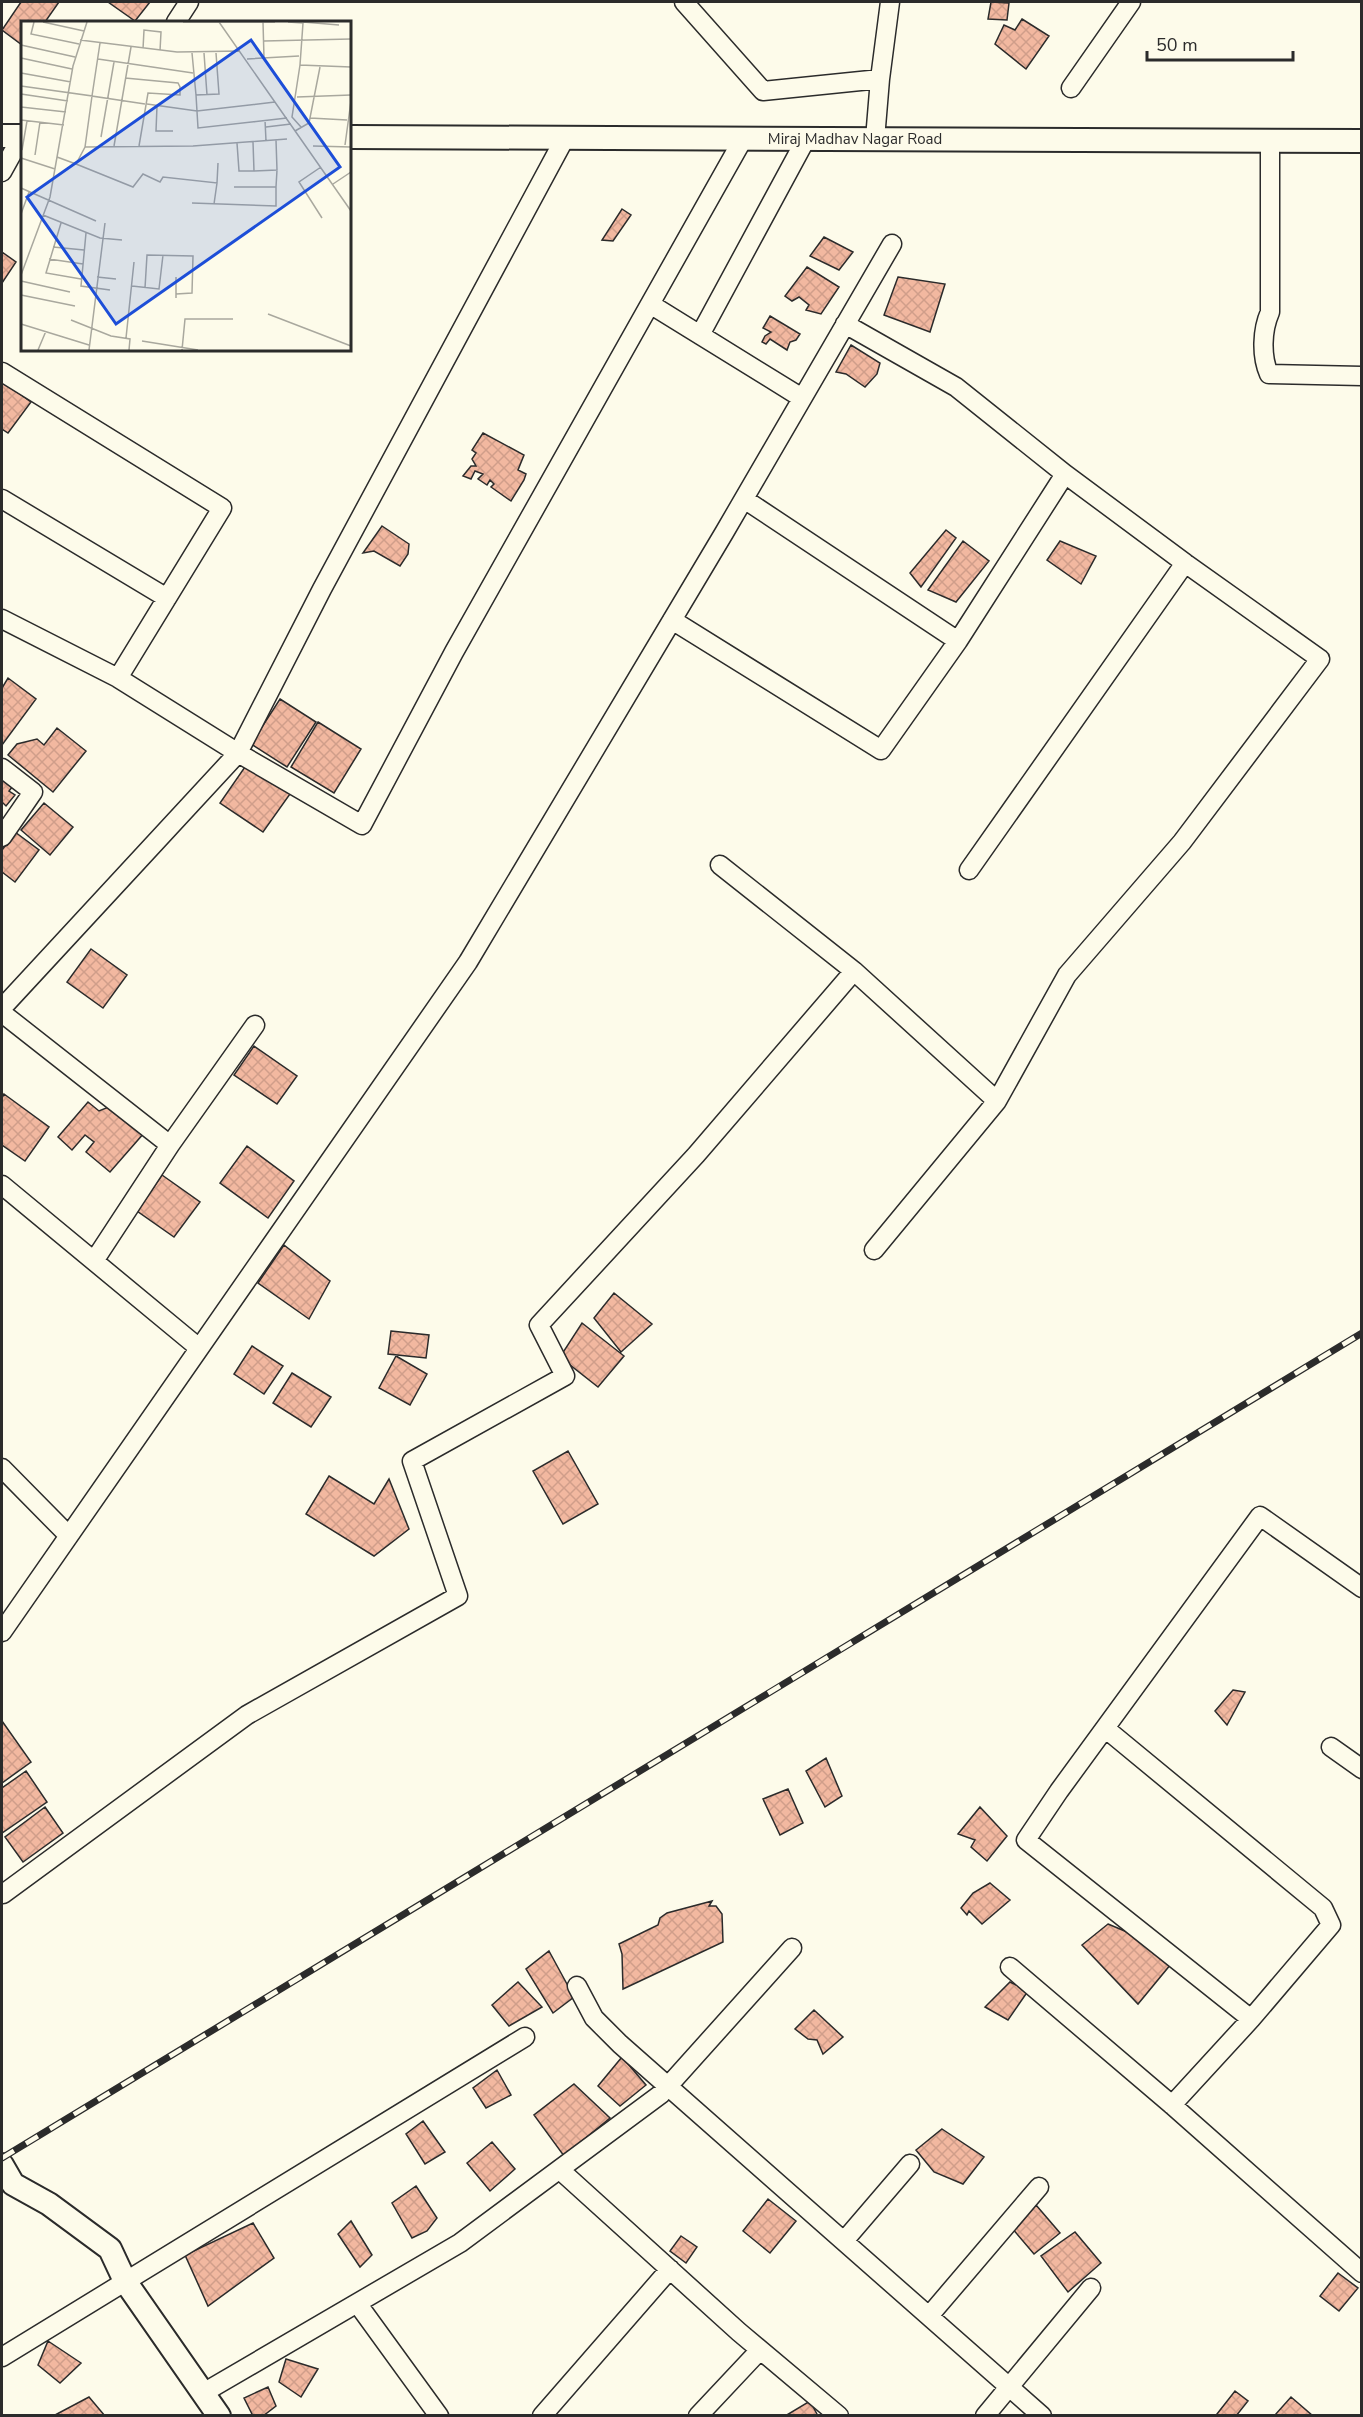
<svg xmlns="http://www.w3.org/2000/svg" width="1363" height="2417" font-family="'Nunito Sans',sans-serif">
	<defs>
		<pattern id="building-cross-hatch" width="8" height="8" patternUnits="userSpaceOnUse" patternTransform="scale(1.5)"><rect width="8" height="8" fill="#f2b8a0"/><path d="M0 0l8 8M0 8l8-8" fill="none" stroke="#d09e8a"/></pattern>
	</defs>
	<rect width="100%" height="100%" fill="#fdfbea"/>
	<!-- building -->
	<path fill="url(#building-cross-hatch)" stroke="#2b2b2b" stroke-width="1.5" d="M21 2H59L45 22H22V45L2 30Z
		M108 2H150L135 21Z
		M991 2 1009 3 1007 20 988 19Z
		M1022 19 1049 36 1026 69 995 44 1004 25 1015 30Z
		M622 209 631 215 613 241 602 240Z
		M824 237 853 252 839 270 810 256Z
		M2 252 16 262 2 283Z
		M807 267 839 287 821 314 806 310 809 305 799 297 792 301 785 296Z
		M898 277 945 284 930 332 884 315Z
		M770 316 800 334 796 340 790 342 787 350 770 339 766 344 762 342 765 336 771 332 763 328Z
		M851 345 880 363 877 374 865 387 846 374 836 372Z
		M2 381 31 402 8 433 2 429Z
		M483 433 524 455 518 470 526 474 524 480 511 501 491 487 494 484 490 480 487 485 478 479 483 474 475 471 471 479 463 476 471 466H476L472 459 476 453 472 450Z
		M382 526 409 544 408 554 400 566 374 551 363 553Z
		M946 530 956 538 921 587 910 573Z
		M963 541 989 561 956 602 928 590Z
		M1060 541 1096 556 1081 584 1047 560Z
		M8 678 36 699 2 745V688Z
		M280 699 316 722 287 767 251 744Z
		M318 722 361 749 334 793 291 767Z
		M57 728 86 751 53 792 8 755 17 744 37 739 44 745Z
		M247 764 290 794 263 832 220 803Z
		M2 777 13 786 9 791 15 795 6 806 2 802Z
		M44 803 73 827 50 855 21 830Z
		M15 832 39 850 15 882 2 872V850Z
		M91 949 127 975 103 1008 67 982Z
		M254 1046 297 1076 277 1104 234 1075Z
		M4 1094 49 1127 25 1161 2 1145V1098Z
		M88 1102 99 1111 111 1106 144 1133 110 1172 86 1152 94 1142 85 1135 72 1150 58 1137Z
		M247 1146 294 1181 268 1218 220 1183Z
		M162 1175 200 1202 174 1237 137 1211Z
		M284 1245 330 1281 309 1319 258 1283Z
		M614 1293 652 1324 621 1352 594 1318Z
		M582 1323 624 1356 598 1387 560 1357Z
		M391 1331 429 1335 426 1358 388 1354Z
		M252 1346 283 1366 264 1394 234 1374Z
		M396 1356 427 1374 410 1405 379 1388Z
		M292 1373 331 1397 311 1427 273 1403Z
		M568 1451 598 1504 563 1524 533 1471Z
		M329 1476 374 1504 389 1479 409 1529 374 1556 306 1514Z
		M1233 1690 1245 1692 1227 1725 1215 1711Z
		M2 1721 31 1762 2 1783Z
		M826 1758 842 1796 825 1807 806 1771Z
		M26 1771 47 1802 2 1833V1788Z
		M788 1789 803 1823 780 1835 763 1799Z
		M45 1807 63 1833 23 1862 5 1837Z
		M980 1807 1007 1836 987 1861 971 1847 975 1840 958 1834Z
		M990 1883 1010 1900 982 1924 969 1911 967 1915 961 1908 973 1893Z
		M712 1901 709 1906H716L722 1914 723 1942 623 1989 622 1954 619 1944 658 1925 660 1918 667 1913Z
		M1108 1924 1139 1937 1171 1964 1138 2004 1082 1945Z
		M549 1951 574 1997 553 2013 526 1969Z
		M518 1982 542 2007 509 2026 492 2005Z
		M1010 1982 1028 1991 1008 2020 985 2007Z
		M814 2010 843 2037 823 2054 817 2040 808 2039 795 2029Z
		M622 2057 646 2085 620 2106 598 2086Z
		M497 2070 511 2095 486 2108 473 2088Z
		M574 2084 610 2118 564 2156 534 2115Z
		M423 2121 445 2152 425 2164 406 2134Z
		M942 2129 984 2157 963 2184 934 2172 916 2150Z
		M492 2142 515 2169 490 2191 467 2163Z
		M416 2186 437 2218 427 2231 412 2238 392 2203Z
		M768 2199 796 2221 770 2253 743 2231Z
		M1036 2205 1060 2233 1034 2254 1011 2227Z
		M351 2221 372 2255 360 2267 338 2234Z
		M253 2223 274 2258 208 2306 185 2255Z
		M1075 2232 1101 2263 1068 2292 1041 2256Z
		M681 2236 697 2247 686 2263 670 2251Z
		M1338 2273 1358 2288 1339 2311 1320 2296Z
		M48 2341 81 2363 60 2383 38 2365Z
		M286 2359 318 2369 301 2397 279 2382Z
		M268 2387 276 2406 263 2416H253L244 2398Z
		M1235 2391 1248 2401 1236 2416H1219L1217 2414Z
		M89 2397 105 2416H55V2415Z
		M1291 2397 1313 2416 1275 2415Z
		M810 2401 818 2416H785Z"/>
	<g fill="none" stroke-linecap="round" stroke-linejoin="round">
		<!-- minor casing -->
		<g stroke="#2b2b2b" stroke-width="21">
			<path id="minor" d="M684 2 763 91 880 79
				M176 22 189 2
				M1071 88 1131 2
				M875 139 880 79 890 2
				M1270 141V312C1262 330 1261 356 1269 374L1362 376
				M2 172 22 136
				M650 304 802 398
				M700 335 806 139
				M2 372 222 508 118 678 238 753 362 825 454 652 743 139
				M2 499 167 598
				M744 499 958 641 1065 474 956 387 845 324
				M2 619 118 678
				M672 620 881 750 958 641
				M2 768 33 792 2 837
				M969 870 1185 563 1065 474
				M854 971 997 1101
				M2 1008 238 753 322 589 565 138
				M2 1013 170 1145 255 1025
				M2 1185 199 1348
				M874 1250 997 1101 1067 975 1182 842 1320 659 1185 563
				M94 1261 170 1145
				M2 1468 69 1536
				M2 1632 468 962 724 533 892 244
				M1106 1729 1323 1908 1331 1925 1251 2019 1172 2105
				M1331 1747 1362 1769
				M3 1894 247 1715 458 1596 412 1461 565 1376 539 1325 696 1155 854 971 720 865
				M1010 1967 1172 2105 1362 2273
				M577 1986 594 2018 620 2044 1042 2416
				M1251 2019 1026 1840 1059 1791 1260 1516 1362 1588
				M560 2170 739 2332 839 2416
				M844 2241 910 2164
				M357 2303 439 2416
				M929 2316 1039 2187
				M2 2357 525 2037
				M203 2393 460 2243 661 2094 792 1948
				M542 2416 670 2269
				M698 2416 760 2350
				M985 2416 1091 2288"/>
		</g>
		<!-- tertiary casing -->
		<g stroke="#2b2b2b" stroke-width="26">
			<path id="tertiary" d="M2 136H22
				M350 137 1362 141
				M2 2165 13 2184 49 2204 110 2249 125 2281 219 2416"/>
		</g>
		<!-- minor -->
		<use href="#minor" stroke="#fdfbea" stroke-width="18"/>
		<!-- tertiary -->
		<use href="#tertiary" stroke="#fdfbea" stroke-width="22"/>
		<!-- rail casing -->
		<g stroke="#2b2b2b" stroke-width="7">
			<path id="rail" d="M2 2158 1362 1333"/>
		</g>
		<!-- rail -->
		<use href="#rail" stroke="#fdfbea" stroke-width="4.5" stroke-dasharray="14" stroke-linecap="butt"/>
	</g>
	<g text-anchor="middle" stroke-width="4.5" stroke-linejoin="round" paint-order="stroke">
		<!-- street labels -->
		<g font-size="15" fill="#2b2b2b" stroke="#fdfbea">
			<text x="855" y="144">Miraj Madhav Nagar Road</text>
		</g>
	</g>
	<!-- overview -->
	<g transform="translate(21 21)">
		<rect width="330" height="330" fill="#fdfbea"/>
		<path fill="none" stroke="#a9a89e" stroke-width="1.5" d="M13 1 10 13 58 23M22 1 63 10M162 1H254M198 1 330 190M242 1 243 37M267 1 282 2 279 44 330 46M282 1 318 4M59 19 156 31 219 30M243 20 330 18M79 22 71 75 124 83M0 24 54 36M122 28 123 9 140 11 139 30M171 32 175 74M183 32 186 74M195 32 198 73 175 74 177 107 266 97M0 37 51 48M77 38 172 52M226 38 278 35M279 44 271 96 280 106M0 52 50 61M104 57 157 62 159 66V74L127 72 118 125M0 65 71 75 64 126 55 143 36 136M0 73 47 80M276 76 330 74M126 83 176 90 254 81M136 85 135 110H152M0 86 45 91M289 97 326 99M0 99 43 104M244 99 245 120M245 106 270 103M274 110 288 102 299 46M80 116 93 41M232 121 233 150 256 149 255 119M216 122 218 150H233M324 124 330 80M93 125 110 26M292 125 330 126M64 126 172 125 266 118M1 129 6 100M14 134 19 101M0 137 34 148M55 143 112 166 122 153 139 161 142 156 196 162 197 142M300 146 278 161 301 197M312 163 330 151M213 166H255L256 149M0 167 75 200M171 182 255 185V166M193 183 196 162M0 193 8 171M22 194 79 217 101 219M40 202 25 252 60 258M65 212 60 265 89 269M32 226 63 229M28 238 62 243M0 254 29 176 52 45 66 1M76 256 95 258M155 256V277M0 260 49 271M111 265 138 268 142 234M124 267 126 234 172 235 171 272 155 273M0 274 54 285M247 293 330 325M50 299 90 315 109 318 108 329M0 303 68 324M105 317 113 241M121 320 177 329M17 329 25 310M68 329 84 202M161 329 164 298H212"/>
		<path fill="#1d4ed8" fill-opacity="0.15" stroke="#1d4ed8" stroke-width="3" d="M230 19 319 146 95 303 6 176Z"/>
		<rect width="330" height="330" fill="none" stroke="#2b2b2b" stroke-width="3"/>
	</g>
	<!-- border -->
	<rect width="1363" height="2417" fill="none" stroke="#2b2b2b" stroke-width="6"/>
	<!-- scale -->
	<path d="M1147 51v9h146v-9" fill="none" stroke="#2b2b2b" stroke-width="3"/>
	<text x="1156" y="51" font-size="18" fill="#2b2b2b" stroke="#fdfbea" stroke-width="4.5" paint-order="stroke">50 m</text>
</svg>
